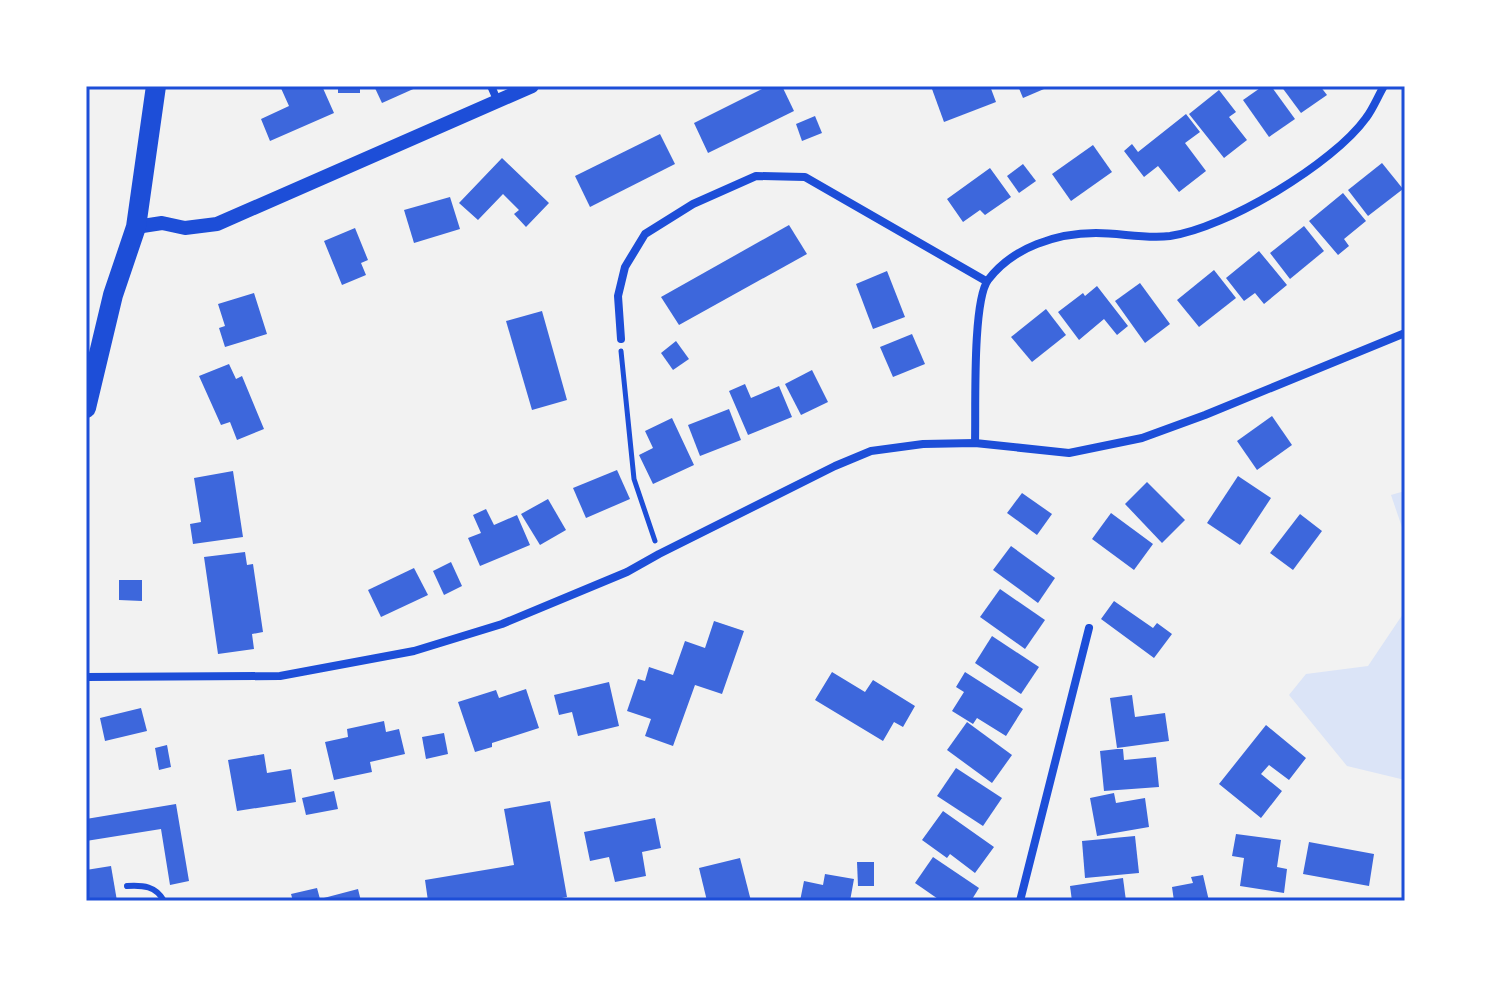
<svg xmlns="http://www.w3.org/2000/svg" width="1491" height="987" font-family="'Space Grotesk',sans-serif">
<rect width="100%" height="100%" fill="#f2f2f2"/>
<!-- green -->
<g fill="#dbe4f7">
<path d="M1405,491V536L1391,495Z"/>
<path d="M1405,611V780L1347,766L1289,695L1306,674L1368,666Z"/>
</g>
<!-- building -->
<g fill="#3d67dc">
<path d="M280,86H322L334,113L270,141L261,119L289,106Z"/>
<rect x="338" y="86" width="22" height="7"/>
<path d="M374,86H420L382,103Z"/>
<path d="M768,86H782L794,111L708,153L694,123Z"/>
<path d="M940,86H990L996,102L944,122L932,89Z"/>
<path d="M1018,86H1051L1023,98Z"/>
<path d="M1263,86H1271L1295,119L1269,137L1243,100Z"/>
<path d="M1281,86H1320L1327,95L1301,113Z"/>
<path d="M1219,90L1236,112L1229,117L1247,140L1224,158L1189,114Z"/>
<path d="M1186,114L1200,132L1185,143L1206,171L1179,192L1158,166L1144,177L1124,151L1132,144L1138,152Z"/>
<path d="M815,116L822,133L802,141L796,124Z"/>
<path d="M660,134L675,164L590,207L575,176Z"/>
<path d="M1093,145L1112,172L1071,201L1052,174Z"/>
<path d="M502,158L549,203L526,227L514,214L519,210L503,194L478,220L459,203Z"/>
<path d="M1382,163L1403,189L1368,216L1348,190Z"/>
<path d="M1023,164L1036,181L1019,193L1007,176Z"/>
<path d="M990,168L1011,197L985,215L980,210L963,222L947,199Z"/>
<path d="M1343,193L1366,221L1344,239L1349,246L1338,255L1309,221Z"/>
<path d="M450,197L460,229L414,243L404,210Z"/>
<path d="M789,225L807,254L679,325L661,297Z"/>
<path d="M1304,226L1324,251L1290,279L1270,253Z"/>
<path d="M355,228L368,260L361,263L366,275L342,285L324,241Z"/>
<path d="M1259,251L1287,285L1264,304L1255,293L1244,301L1226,278Z"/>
<path d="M1214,270L1236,298L1199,327L1177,300Z"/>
<path d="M887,271L905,317L873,329L856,284Z"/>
<path d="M1140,283L1170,324L1145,343L1115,301Z"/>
<path d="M1097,286L1128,326L1117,335L1104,319L1079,340L1058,312L1083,293L1085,296Z"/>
<path d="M254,293L267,334L225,347L219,328L225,326L218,304Z"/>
<path d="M1046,309L1066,335L1032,362L1011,337Z"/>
<path d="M542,311L567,400L532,410L506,321Z"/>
<path d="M912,334L925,364L893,377L880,347Z"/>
<path d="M676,341L689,359L673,370L661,353Z"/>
<path d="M229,364L236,379L242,376L264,429L237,440L230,422L221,425L199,376Z"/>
<path d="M812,370L828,402L801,415L785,384Z"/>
<path d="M745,384L751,398L779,386L792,417L748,435L729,391Z"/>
<path d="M729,409L741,440L700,456L688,425Z"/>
<path d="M1272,416L1292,445L1257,470L1237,441Z"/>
<path d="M672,418L694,465L653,484L639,455L653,448L645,431Z"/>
<path d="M617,470L630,499L586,518L573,488Z"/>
<path d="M233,471L243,537L193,544L190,524L201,522L194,478Z"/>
<path d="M1238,476L1271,498L1240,545L1207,523Z"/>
<path d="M1147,482L1185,520L1162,543L1125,504Z"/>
<path d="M1022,493L1052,514L1037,535L1007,513Z"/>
<path d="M548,499L566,530L540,545L521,514Z"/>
<path d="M486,509L494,525L517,515L530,545L480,566L468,538L481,533L473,515Z"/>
<path d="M1111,513L1153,544L1134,570L1092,539Z"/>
<path d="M1300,514L1322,531L1293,570L1270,553Z"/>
<path d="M1011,546L1055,578L1038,603L993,570Z"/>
<path d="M245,552L247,565L253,564L263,632L252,634L254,649L218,654L204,557Z"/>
<path d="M451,562L462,586L444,595L433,571Z"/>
<path d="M414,568L428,595L381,617L368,590Z"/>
<path d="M119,580H142V601L119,600Z"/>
<path d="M1000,589L1045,620L1025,649L980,617Z"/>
<path d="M1114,601L1153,628L1157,623L1172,634L1154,658L1101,619Z"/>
<path d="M714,621L744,631L722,694L695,685L673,746L645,736L651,719L627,711L638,679L645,681L649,667L673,675L685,641L705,648Z"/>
<path d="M992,636L1039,667L1021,694L975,663Z"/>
<path d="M832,672L865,692L873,680L915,706L903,727L894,722L883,741L815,700Z"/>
<path d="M965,672L1023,709L1006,736L977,718L973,724L952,711L964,692L956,687Z"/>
<path d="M609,682L619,726L578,736L572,712L559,715L554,695Z"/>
<path d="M526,689L539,728L492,743V747L475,752L458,702L496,690L499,698Z"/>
<path d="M1132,695L1135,717L1165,713L1169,741L1117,748L1110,698Z"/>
<path d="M141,708L147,731L105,741L100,718Z"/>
<path d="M384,721L386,732L399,729L405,754L370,762L372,772L334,780L325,742L348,737L347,729Z"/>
<path d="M967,722L1012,755L992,783L947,750Z"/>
<path d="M1266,725L1306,758L1289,780L1269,765L1261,774L1282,791L1261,818L1219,784Z"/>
<path d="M444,733L448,754L426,759L422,737Z"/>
<path d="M167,745L171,767L159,770L155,748Z"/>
<path d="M1117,749H1123L1124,760L1156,757L1159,787L1104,791L1100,751Z"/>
<path d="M264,754L267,773L291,769L296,802L237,811L228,760Z"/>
<path d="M956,768L1002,798L983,826L937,796Z"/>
<path d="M334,791L338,809L306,815L302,798Z"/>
<path d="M1114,793L1116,803L1145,798L1149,827L1097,836L1090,798Z"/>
<path d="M550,801L567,897L546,901H428L425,880L514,865L504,809Z"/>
<path d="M176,804L189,881L170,885L161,829L86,841V819Z"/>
<path d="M943,811L994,847L975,873L950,854L947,858L922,840Z"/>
<path d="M655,818L661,848L642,852L646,876L615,882L609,857L590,861L584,832Z"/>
<path d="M1236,834L1281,840L1277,867L1287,869L1284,893L1240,886L1244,858L1232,856Z"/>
<path d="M1135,836L1139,873L1085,878L1082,841Z"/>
<path d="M1309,842L1374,854L1369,886L1303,874Z"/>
<path d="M933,857L979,888L971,901H941L915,883Z"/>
<path d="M740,858L751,901H707L699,868Z"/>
<path d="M857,862H874V886H858Z"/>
<path d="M111,866L117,901H86V870Z"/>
<path d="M825,874L854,879L850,901H800L804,881L823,885Z"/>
<path d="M1203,875L1209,901H1174L1172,887L1193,883L1191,877Z"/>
<path d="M1123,878L1126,901H1072L1070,886Z"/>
<path d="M317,888L320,899L358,889L361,901H293L291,894Z"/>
</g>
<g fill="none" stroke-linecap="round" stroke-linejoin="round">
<!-- path -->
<path stroke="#1d4ed8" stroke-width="5" d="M621,351L634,479L655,541"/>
<!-- service -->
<path stroke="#1d4ed8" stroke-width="6" d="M127,886C143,885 156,886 164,901"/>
<!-- minor -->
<g stroke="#1d4ed8" stroke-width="8">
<path d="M491,86L498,102"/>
<path d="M621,339L618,296L625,267L645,234L693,204L756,176L805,177L986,281"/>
<path d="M975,443C976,412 972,302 988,280C1013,247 1057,233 1096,233C1121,233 1145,239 1170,236C1226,228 1333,164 1366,118C1373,109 1378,96 1384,86"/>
<path d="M86,677L280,676L414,651L502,624L627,572L659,554L835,466L871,451L923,444L975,443L1069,453L1142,438L1205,415L1405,333"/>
<path d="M1020,901L1089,628"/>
</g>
<!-- tertiary -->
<path stroke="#1d4ed8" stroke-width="14" d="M136,227L162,223L185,228L217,224L532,86"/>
<!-- trunk -->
<path stroke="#1d4ed8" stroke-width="20" d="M86,408L113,295L136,227L156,86"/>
</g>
<!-- border -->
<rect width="1491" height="987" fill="none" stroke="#ffffff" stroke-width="176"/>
<rect x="88" y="88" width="1315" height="811" fill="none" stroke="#1d4ed8" stroke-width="3"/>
</svg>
